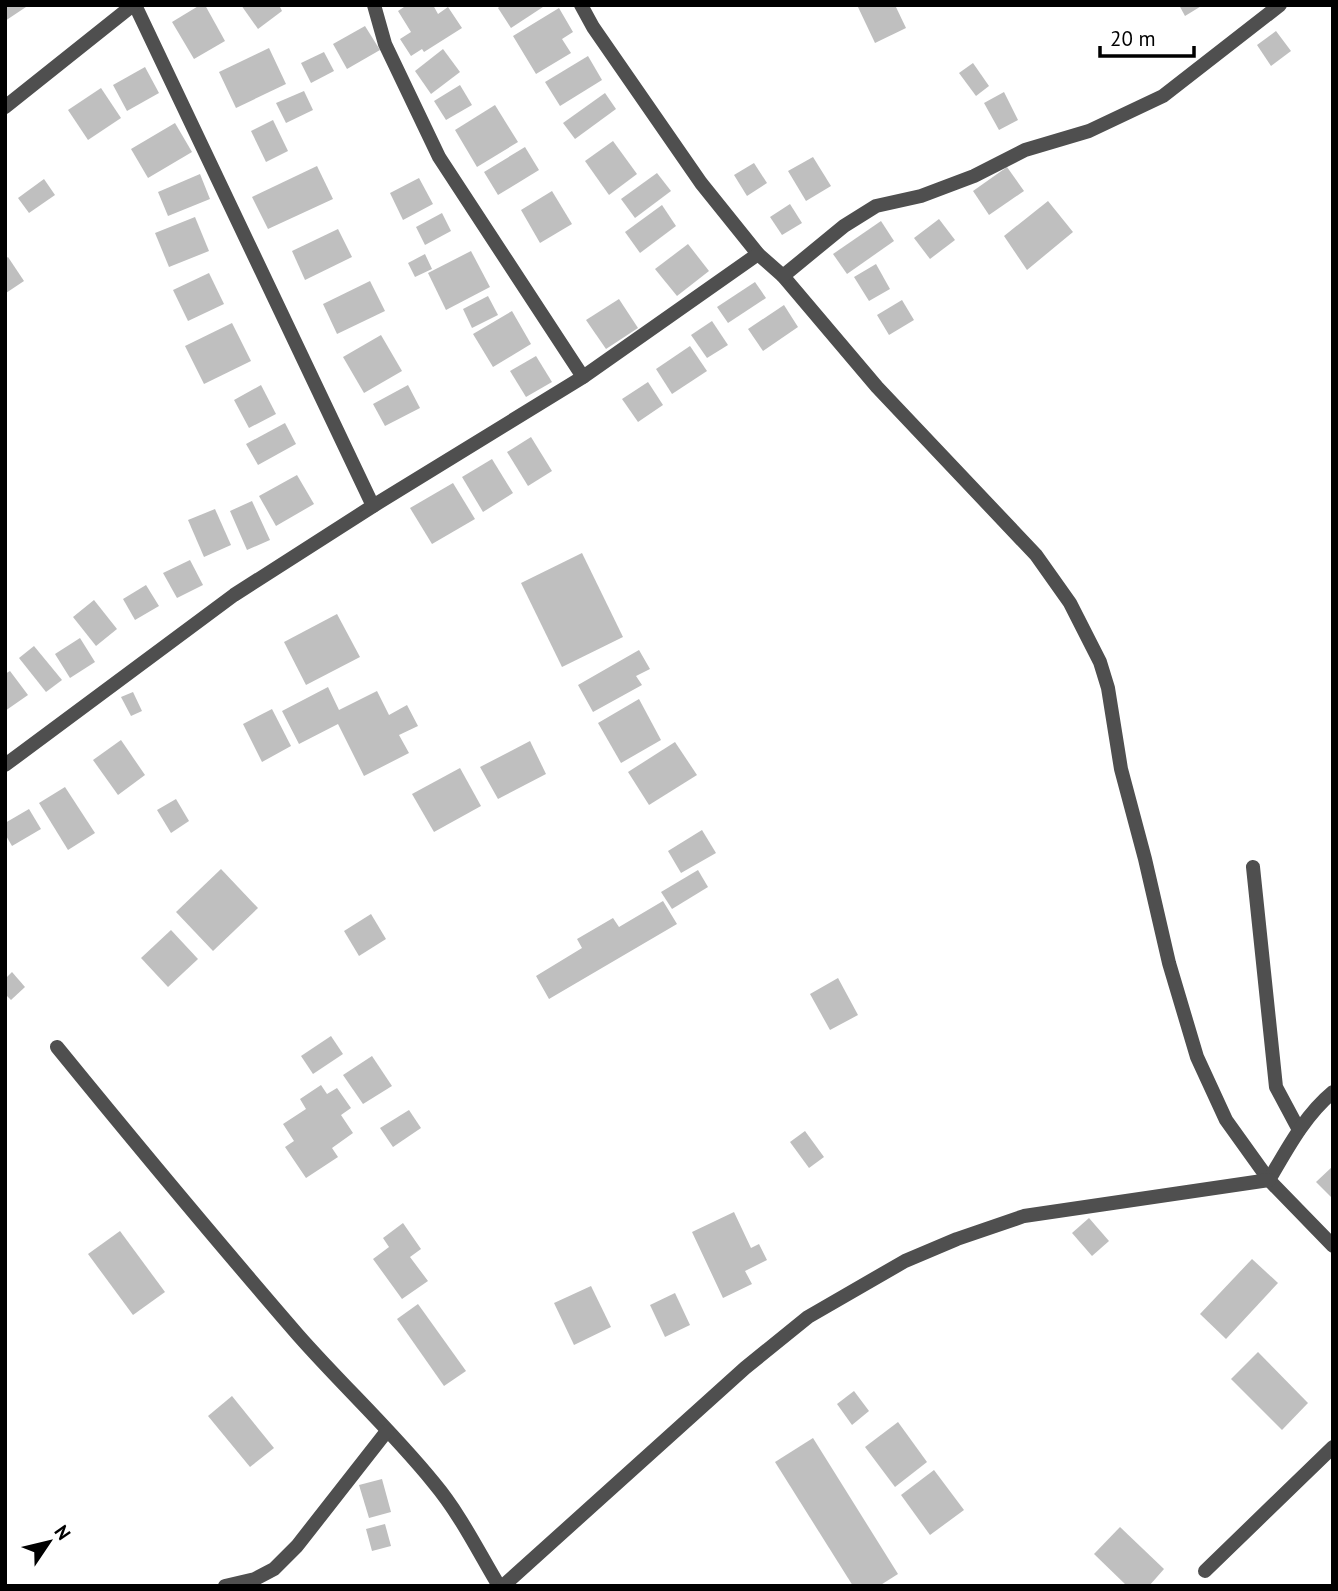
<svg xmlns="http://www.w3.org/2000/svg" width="1338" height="1591" font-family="'PT Sans',sans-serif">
<rect width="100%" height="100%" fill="#fff"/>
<!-- building -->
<g fill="#bfbfbf">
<path d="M5,5H29L5,21Z"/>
<path d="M200,5H205L225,41L194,59L172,22Z"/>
<path d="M241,5H279L282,11L258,29Z"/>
<path d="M407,5H433L438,14L448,7L462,28L424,52L422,49L411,56L400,39L411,32L398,11Z"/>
<path d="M501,5H546L511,28L498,8Z"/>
<path d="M857,5H895L906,28L875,43Z"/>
<path d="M1179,5H1203L1185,16Z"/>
<path d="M559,8L573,32L562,39L571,53L536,74L513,36Z"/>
<path d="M365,26L380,50L347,69L333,44Z"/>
<path d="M1276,31L1291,51L1271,66L1257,45Z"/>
<path d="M269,48L286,84L236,108L219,72Z"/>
<path d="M443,49L460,72L431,94L415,71Z"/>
<path d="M324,52L334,71L311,83L301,63Z"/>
<path d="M588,56L602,80L560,106L545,82Z"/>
<path d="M973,63L989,86L976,96L959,73Z"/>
<path d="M145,67L159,93L127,111L113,85Z"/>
<path d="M460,85L472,105L446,120L434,101Z"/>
<path d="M101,88L121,118L88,140L68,110Z"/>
<path d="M304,91L313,110L286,123L276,103Z"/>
<path d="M1004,92L1018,120L999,130L984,103Z"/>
<path d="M605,93L616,109L575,139L563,123Z"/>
<path d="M495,105L518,142L477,167L455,130Z"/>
<path d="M273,120L288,151L266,162L251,131Z"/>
<path d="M175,123L192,152L148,178L131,149Z"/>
<path d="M613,141L637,174L609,195L585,161Z"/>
<path d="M525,147L539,170L498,195L484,172Z"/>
<path d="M813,157L831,186L806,201L788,171Z"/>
<path d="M754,163L767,183L747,196L734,175Z"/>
<path d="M317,166L333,199L268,229L252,197Z"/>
<path d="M1007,167L1024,191L989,215L973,191Z"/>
<path d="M657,173L671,191L635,218L621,199Z"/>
<path d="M200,174L210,199L168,216L158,192Z"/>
<path d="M419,178L433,204L403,220L390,193Z"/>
<path d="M44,179L55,195L29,213L18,198Z"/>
<path d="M552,191L572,224L540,243L521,210Z"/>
<path d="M1048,201L1073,232L1027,270L1004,236Z"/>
<path d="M790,204L802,223L782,235L770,217Z"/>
<path d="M662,205L676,226L640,253L625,232Z"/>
<path d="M442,213L451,231L425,245L416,227Z"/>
<path d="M195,217L209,251L169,267L155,233Z"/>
<path d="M939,219L955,240L930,259L914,238Z"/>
<path d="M881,221L894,241L847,274L833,254Z"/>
<path d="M338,229L352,257L305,280L292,251Z"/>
<path d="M688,244L709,271L677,296L655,269Z"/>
<path d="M471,251L490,287L446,310L428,273Z"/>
<path d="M425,254L432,269L415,277L408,263Z"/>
<path d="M8,257L24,281L6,293L5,259Z"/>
<path d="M876,264L890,289L869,301L854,277Z"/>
<path d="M209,273L224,304L188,321L173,290Z"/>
<path d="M370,281L385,311L337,334L323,304Z"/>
<path d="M755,282L766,298L728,323L717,307Z"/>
<path d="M488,296L498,315L472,328L463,309Z"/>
<path d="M619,299L638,328L606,349L586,320Z"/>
<path d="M902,300L914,320L889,335L877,315Z"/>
<path d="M784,305L798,327L763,351L748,329Z"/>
<path d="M512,311L531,344L493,367L473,334Z"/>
<path d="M712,321L728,345L707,358L691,335Z"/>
<path d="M232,323L251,361L204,384L185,346Z"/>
<path d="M381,335L402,371L364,393L343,357Z"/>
<path d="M690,346L707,371L672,394L656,369Z"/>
<path d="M536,356L552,382L526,397L510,371Z"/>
<path d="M648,382L663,405L638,422L622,399Z"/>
<path d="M261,385L276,414L249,428L234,400Z"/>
<path d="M408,385L420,408L385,426L373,404Z"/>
<path d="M285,423L296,444L258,465L246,444Z"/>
<path d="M531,437L552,471L528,486L507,452Z"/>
<path d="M492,459L513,493L483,512L462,477Z"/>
<path d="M297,475L314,504L276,526L259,496Z"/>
<path d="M453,483L475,519L432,544L410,508Z"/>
<path d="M252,501L270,540L247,550L230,511Z"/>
<path d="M215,509L231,545L204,557L188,520Z"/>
<path d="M582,553L623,637L562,667L521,583Z"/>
<path d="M190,560L203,585L177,598L163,573Z"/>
<path d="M146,585L159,606L135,620L123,599Z"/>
<path d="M94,600L117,629L96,646L73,617Z"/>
<path d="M337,614L360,657L306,685L284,642Z"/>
<path d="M80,638L95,662L70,678L55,654Z"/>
<path d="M34,646L62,680L46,692L19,658Z"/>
<path d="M639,650L650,669L636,676L642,685L593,712L578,685Z"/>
<path d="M10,671L28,695L5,711V674Z"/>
<path d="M328,687L339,710L377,691L389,715L407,705L418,726L399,735L409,753L364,776L338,724L299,744L282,711Z"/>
<path d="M133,692L142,711L131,716L121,697Z"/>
<path d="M639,699L661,740L621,763L598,723Z"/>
<path d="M272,709L291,746L262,762L243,724Z"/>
<path d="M121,740L145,775L118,795L93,760Z"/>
<path d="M530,741L546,774L498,799L480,767Z"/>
<path d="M675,742L697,775L649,805L628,772Z"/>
<path d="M460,768L481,806L434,832L412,794Z"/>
<path d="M65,787L95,833L68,850L39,803Z"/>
<path d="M176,799L189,821L171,833L157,810Z"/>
<path d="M29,809L41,829L12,846L5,834V823Z"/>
<path d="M702,830L716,853L681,873L668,851Z"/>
<path d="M221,869L258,908L213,951L176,912Z"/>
<path d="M698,870L708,887L672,909L661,892Z"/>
<path d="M663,901L677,924L549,999L536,976L582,948L577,939L613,918L619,927Z"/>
<path d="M371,914L386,939L359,956L344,931Z"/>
<path d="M171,930L198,959L168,987L141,958Z"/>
<path d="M12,972L25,987L11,1000L5,994V979Z"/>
<path d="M838,978L858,1015L830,1030L810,994Z"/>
<path d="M331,1036L343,1054L313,1074L301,1056Z"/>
<path d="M372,1056L392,1086L363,1104L343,1075Z"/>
<path d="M321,1085L327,1094L337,1088L351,1108L341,1115L353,1133L332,1148L338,1157L306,1178L285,1147L294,1141L283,1124L306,1109L300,1099Z"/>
<path d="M409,1110L421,1128L393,1147L380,1128Z"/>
<path d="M805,1131L824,1157L809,1168L790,1142Z"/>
<path d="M1333,1166V1199L1316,1182Z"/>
<path d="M734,1212L751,1248L759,1244L767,1260L745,1271L752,1284L723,1298L692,1232Z"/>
<path d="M1089,1218L1109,1241L1092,1256L1072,1233Z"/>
<path d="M403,1223L421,1249L410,1257L428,1281L402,1299L373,1259L389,1247L383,1238Z"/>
<path d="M120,1231L165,1292L133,1315L88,1254Z"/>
<path d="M1252,1259L1278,1283L1226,1339L1200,1314Z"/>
<path d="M591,1286L611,1327L574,1345L554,1303Z"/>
<path d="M675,1293L690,1325L665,1337L650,1305Z"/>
<path d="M418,1304L466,1371L444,1386L397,1319Z"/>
<path d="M1258,1352L1308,1403L1282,1430L1231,1379Z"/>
<path d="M854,1391L869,1411L852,1425L837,1404Z"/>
<path d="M232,1396L274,1448L250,1467L208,1416Z"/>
<path d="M898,1422L927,1462L895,1487L865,1447Z"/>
<path d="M813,1438L898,1574L879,1586H853L775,1462Z"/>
<path d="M934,1470L964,1510L930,1535L901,1495Z"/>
<path d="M382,1479L391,1512L369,1518L359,1485Z"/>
<path d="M385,1524L391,1546L372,1551L366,1529Z"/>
<path d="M1120,1527L1164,1569L1149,1586H1127L1094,1554Z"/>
</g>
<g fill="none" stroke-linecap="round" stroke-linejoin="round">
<!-- street -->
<g stroke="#4f4f4f" stroke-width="14">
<path d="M135,5L373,506"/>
<path d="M374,5L385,44L439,157L583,377"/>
<path d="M581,5L593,27L701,183L758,254L783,276L877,387L1036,555L1070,603L1100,662L1108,688L1121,769L1145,859L1169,963L1197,1057L1226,1120L1269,1180L1333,1246"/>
<path d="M5,107L133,5"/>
<path d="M783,276L844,226L876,206L921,196L974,176L1025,150L1089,131L1163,96L1280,5"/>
<path d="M5,765L234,595L373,506L583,377L758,254"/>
<path d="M1253,867L1276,1087L1299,1130"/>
<path d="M57,1047C136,1144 216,1240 298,1335C342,1385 392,1431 434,1483C460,1514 478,1551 499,1586"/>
<path d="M1269,1180C1287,1149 1305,1115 1333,1092"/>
<path d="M1205,1571L1333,1447"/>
<path d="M225,1586L255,1579L274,1569L297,1546L387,1431"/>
<path d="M503,1586L745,1368L808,1317L905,1261L957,1239L1024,1216L1269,1180"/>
</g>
</g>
<!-- border -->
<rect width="1338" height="1591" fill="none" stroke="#000000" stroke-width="14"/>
<!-- north arrow -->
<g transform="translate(49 1542) rotate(55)" stroke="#ffffff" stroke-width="5" paint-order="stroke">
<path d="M0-5L12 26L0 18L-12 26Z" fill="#000000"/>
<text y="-10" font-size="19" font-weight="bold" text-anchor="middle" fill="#000000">N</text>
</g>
<!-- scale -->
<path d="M1100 46v10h94v-10" fill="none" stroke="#000000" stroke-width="3.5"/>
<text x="1110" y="46" font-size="21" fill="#000000" stroke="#ffffff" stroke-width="5" paint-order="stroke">20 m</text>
</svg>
